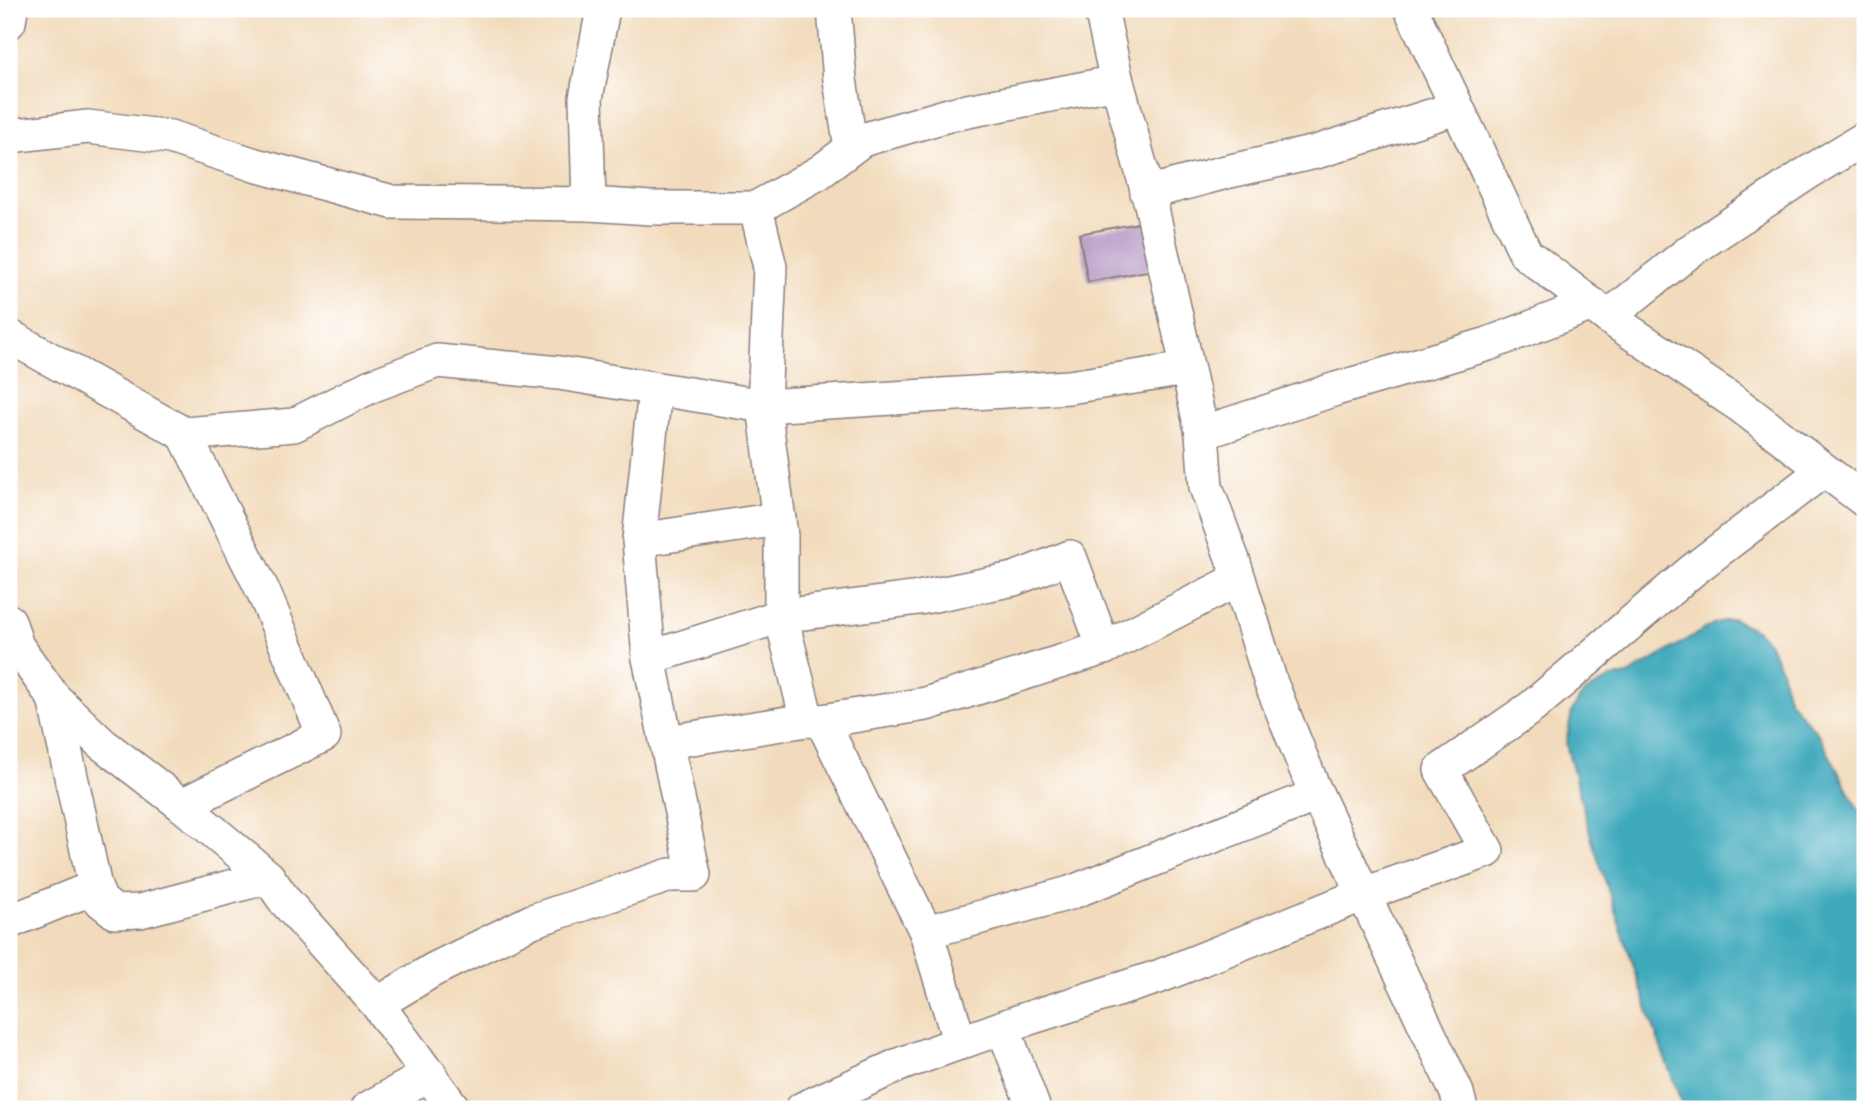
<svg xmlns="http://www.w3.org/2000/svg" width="1874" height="1118" font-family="Itim,sans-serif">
<rect width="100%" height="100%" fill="#fff"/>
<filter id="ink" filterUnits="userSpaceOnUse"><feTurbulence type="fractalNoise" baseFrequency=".0143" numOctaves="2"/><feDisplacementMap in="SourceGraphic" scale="14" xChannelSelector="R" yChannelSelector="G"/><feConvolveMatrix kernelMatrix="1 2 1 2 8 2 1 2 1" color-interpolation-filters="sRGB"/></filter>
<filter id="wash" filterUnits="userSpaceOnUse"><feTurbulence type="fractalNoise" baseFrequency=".00686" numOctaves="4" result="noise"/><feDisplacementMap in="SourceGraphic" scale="28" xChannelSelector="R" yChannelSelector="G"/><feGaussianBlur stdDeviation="1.57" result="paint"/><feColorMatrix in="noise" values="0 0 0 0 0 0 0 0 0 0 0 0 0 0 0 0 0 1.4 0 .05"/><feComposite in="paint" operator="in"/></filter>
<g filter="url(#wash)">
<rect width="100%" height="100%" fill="#f2dbbc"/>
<!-- water -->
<path fill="#3ca9bb" stroke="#2f667b" stroke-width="2" d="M1733,619L1756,630L1768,642L1781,669L1788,699L1818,734L1865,822V1109H1684L1658,1040L1593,844L1566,744L1572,711L1583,694L1611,678L1628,675L1715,623Z"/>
<g id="blocks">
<!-- building -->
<path fill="#b598c5" d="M1150,221L1158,269L1088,282L1079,234Z"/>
</g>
</g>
<g filter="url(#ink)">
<use href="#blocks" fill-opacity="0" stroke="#8a7e7c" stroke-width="2"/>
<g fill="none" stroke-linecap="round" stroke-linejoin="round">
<defs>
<g id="minor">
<path d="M834,9L840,80L851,148"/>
<path d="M1101,9L1117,82L1151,204L1202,433L1206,487L1234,563L1271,683L1312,784L1457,1093L1461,1109"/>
<path d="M1411,9L1526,254L1608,317L1739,405L1865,501"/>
<path d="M9,22L11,9"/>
<path d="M9,136L88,127L170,137L255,165L392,202L589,204L586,98L603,9"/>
<path d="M1147,193L1226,172L1316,152L1456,108"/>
<path d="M589,204L651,208H756L820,172L862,140L952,114L1117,82"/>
<path d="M756,208L770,267L764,406L781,536V616L919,598L1014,579L1070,557L1104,648L1239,579"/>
<path d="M1608,317L1690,251L1806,174L1865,138"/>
<path d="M9,336L184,434L294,425L371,386L437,361L559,373L764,406L1069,387L1187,369"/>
<path d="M655,389L639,540L649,658L781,616L807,720"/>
<path d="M1202,433L1336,389L1488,344L1592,304"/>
<path d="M639,540L779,519"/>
<path d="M9,621L17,646L54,698L101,743L182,805L268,877L285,901L377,1004L454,1109"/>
<path d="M54,698L95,887L101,901L115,912L140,911L268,877"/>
<path d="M822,721L926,704L1104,648"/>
<path d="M667,742L807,720L822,721L926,932L960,1043"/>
<path d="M182,805L324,735L263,591L184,434"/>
<path d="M9,922L95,887"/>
<path d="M926,932L1070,893L1317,795"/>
<path d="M377,1004L433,970L532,921L670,875H694L649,658"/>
<path d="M1003,1027L1034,1109"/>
<path d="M367,1109L430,1074"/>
<path d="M802,1109L901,1064L1023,1020L1158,977L1364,894L1487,851L1441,770L1532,707L1693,570L1824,470"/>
</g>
</defs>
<!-- minor casing -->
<use href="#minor" stroke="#8a7e7c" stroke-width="36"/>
<!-- minor -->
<use href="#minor" stroke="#fff" stroke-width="33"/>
</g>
</g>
<!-- margin -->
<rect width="1874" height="1118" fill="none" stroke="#fff" stroke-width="35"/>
</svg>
